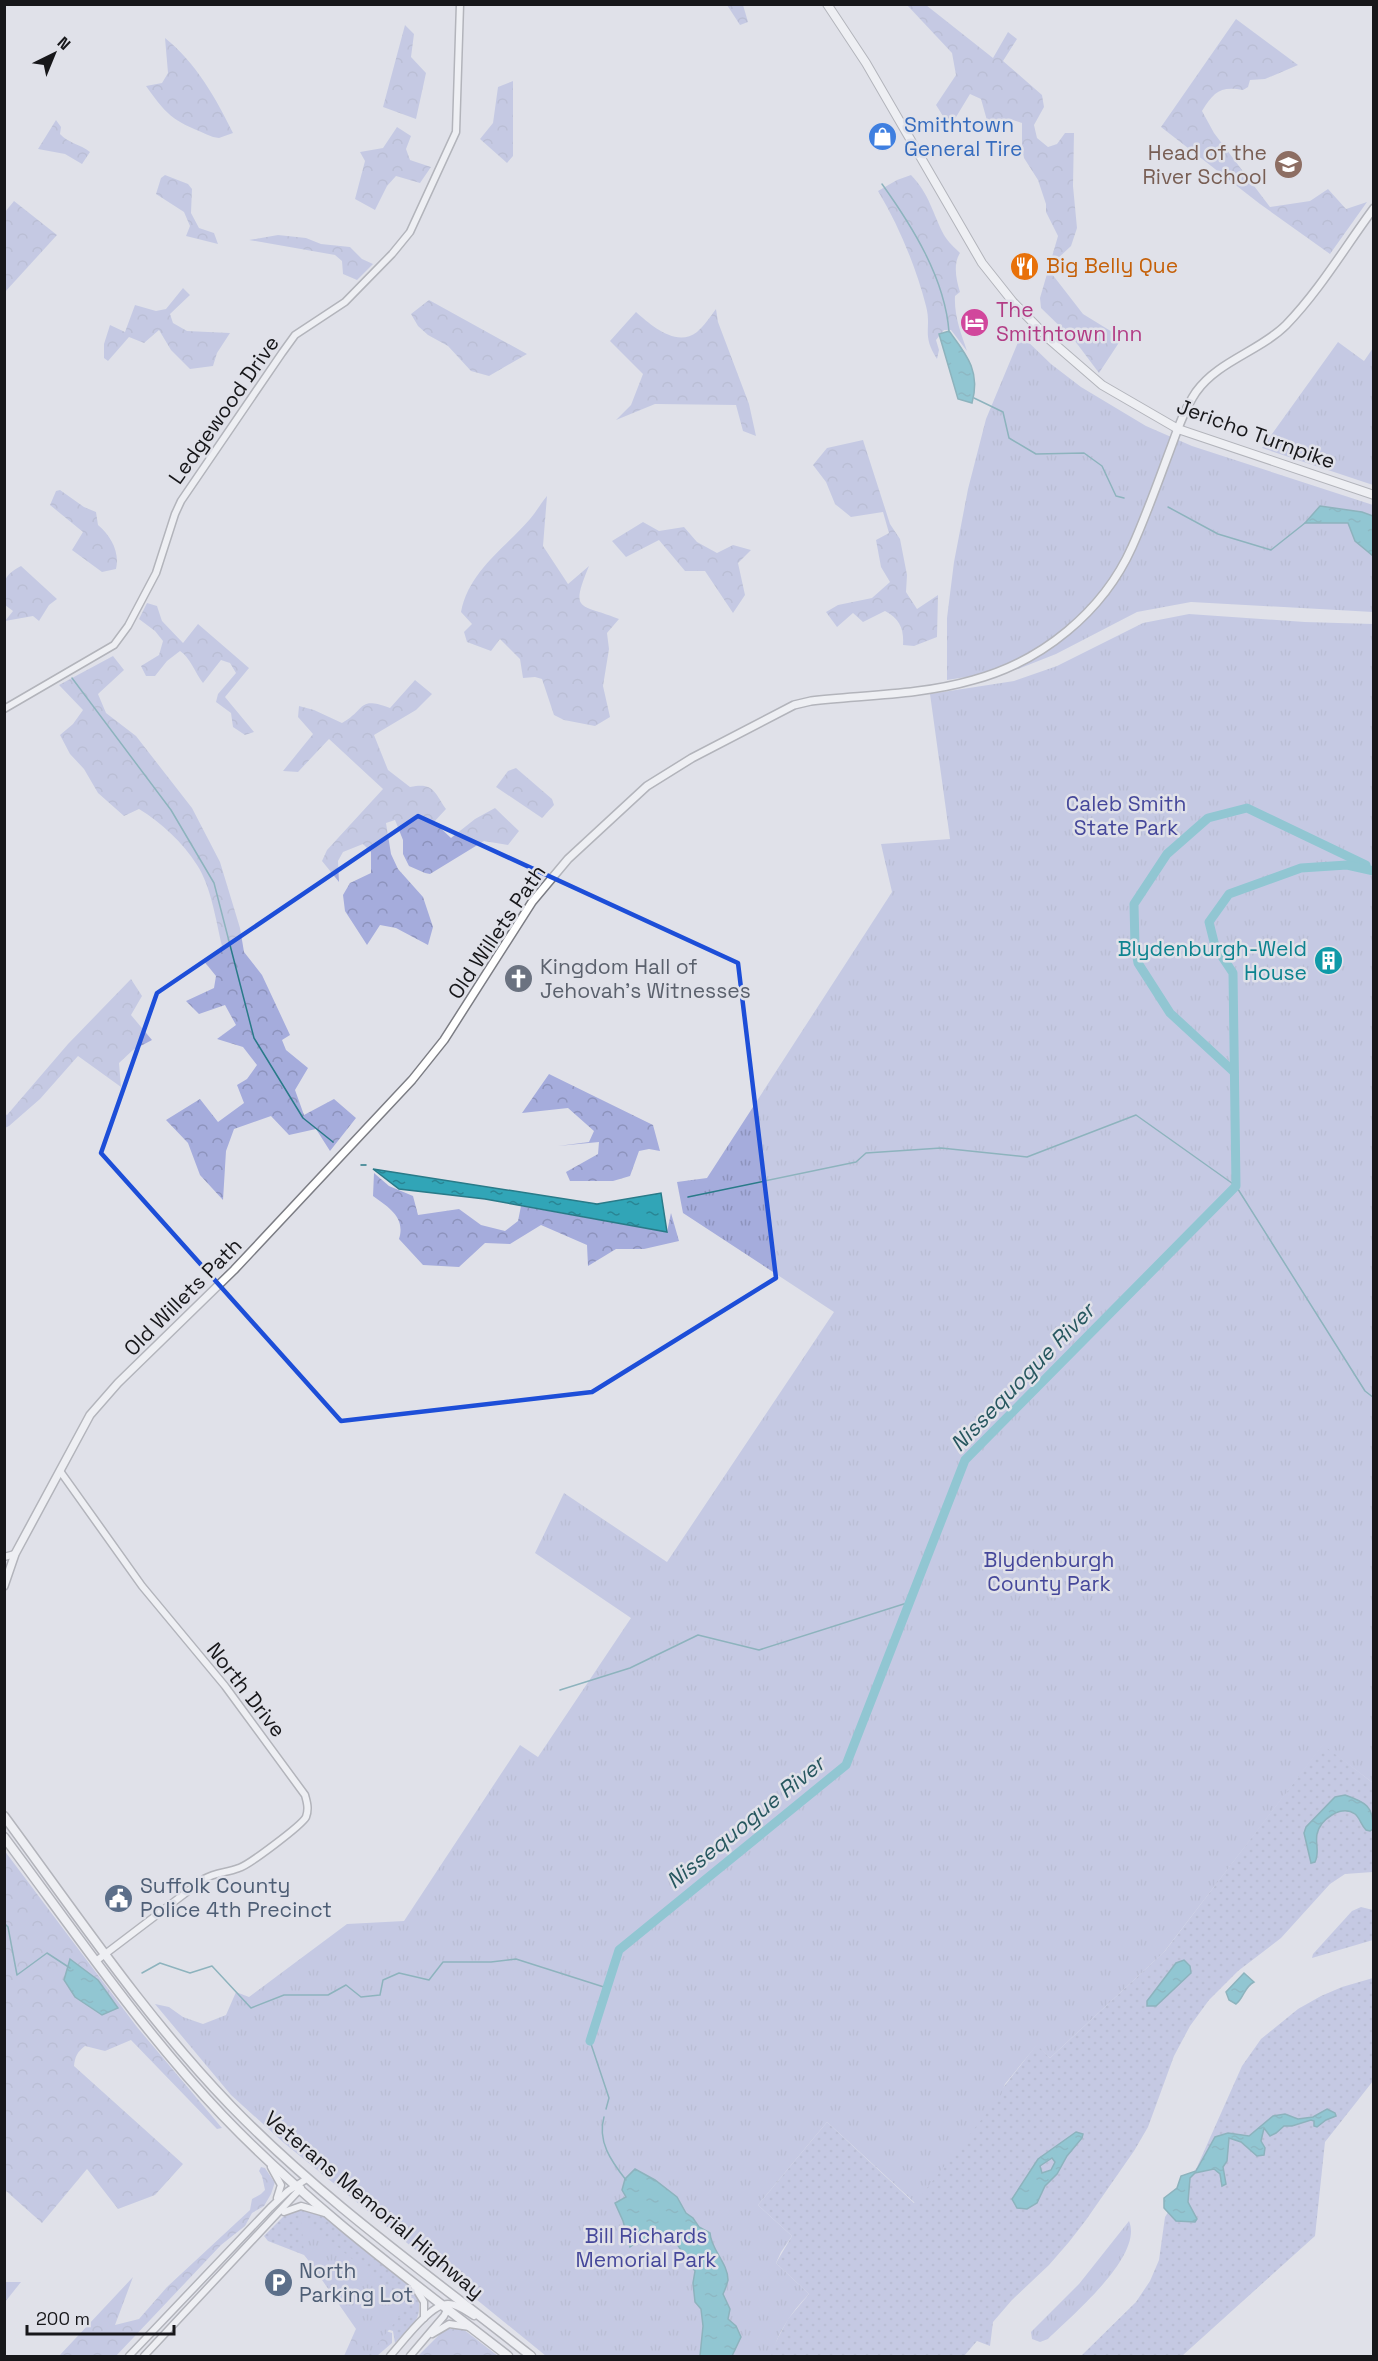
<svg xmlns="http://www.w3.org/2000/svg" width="1378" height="2361" font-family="'Space Grotesk',sans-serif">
<defs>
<pattern id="grass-dots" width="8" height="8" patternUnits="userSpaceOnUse" patternTransform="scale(1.5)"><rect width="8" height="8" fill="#a5acdc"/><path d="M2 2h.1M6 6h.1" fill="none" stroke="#8d93bc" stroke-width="1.8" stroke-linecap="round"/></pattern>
<pattern id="forest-crowns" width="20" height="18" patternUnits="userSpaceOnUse" patternTransform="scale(1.5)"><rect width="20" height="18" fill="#a5acdc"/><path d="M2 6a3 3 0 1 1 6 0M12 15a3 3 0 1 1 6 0" fill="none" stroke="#8d93bc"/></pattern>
<pattern id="park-tufts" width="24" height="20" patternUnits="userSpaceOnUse" patternTransform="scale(1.5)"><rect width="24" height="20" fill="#a5acdc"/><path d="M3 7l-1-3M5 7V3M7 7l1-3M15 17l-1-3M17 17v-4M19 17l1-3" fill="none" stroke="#8d93bc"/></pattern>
<pattern id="water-ripples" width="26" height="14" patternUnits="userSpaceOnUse" patternTransform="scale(1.5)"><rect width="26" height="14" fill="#31a5b7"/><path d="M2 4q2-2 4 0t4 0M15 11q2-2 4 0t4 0" fill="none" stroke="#298594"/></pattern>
</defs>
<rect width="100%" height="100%" fill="#e0e1e9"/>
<!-- grass -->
<g fill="url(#grass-dots)">
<path d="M1323,1744L1373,1783V1872L1345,1874L1330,1884L1281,1938L1238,1971L1209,2000L1190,2026L1174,2056L1148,2127L1134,2151L1086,2220L1069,2242L1049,2265L1012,2300L993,2322L990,2346L977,2341L964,2356H771V2351L788,2319L809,2294L776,2263L792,2236L758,2205L827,2122L914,2203L1037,2044L1050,2058L1165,1951Z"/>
<path d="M1361,1907L1373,1910V1940L1312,1958L1313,1954L1352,1911Z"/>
<path d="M1373,1978V2081L1325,2142L1315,2236L1182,2356H1081L1136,2302L1150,2281L1159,2260L1165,2217L1197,2167L1242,2066L1261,2039L1298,2009L1321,1996L1342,1987Z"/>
<path d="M296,2208L319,2212L416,2290C425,2320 414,2322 395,2343L393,2331L358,2320L304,2255L268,2241L264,2236L285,2215Z"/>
</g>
<!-- forest -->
<g fill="url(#forest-crowns)">
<path d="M727,5H743L748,22L740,25Z"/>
<path d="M907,5H926L993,58L1008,32L1017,39L1003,61L1042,95L1044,107L1034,125L1037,138L1048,147L1057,144L1065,133H1074L1073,186L1077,228L1071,246L1053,263L1052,274L1083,314L1122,338L1099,373L1075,341L1041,308L1040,298L1058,236L1046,212V204L1038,180L1024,158L1022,147V123L1010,119L997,129L988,124L981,99L970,94L950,127L936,105L956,75L952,53Z"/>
<path d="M1236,19L1298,65L1265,79L1250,80L1248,87L1243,90C1220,86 1214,92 1202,111L1214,133L1270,207L1310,201L1328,189L1346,209L1367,202L1330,254L1260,204L1161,127Z"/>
<path d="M405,25L414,34L411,57L426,73L416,119L383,107Z"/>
<path d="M165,38C196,63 216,98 233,133L219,138L213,137C175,121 170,120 146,86L162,83L168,73Z"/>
<path d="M513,81V156L507,163L480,139L493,123L498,87Z"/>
<path d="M56,120L61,127L60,134C68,143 80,144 90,152L82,164L65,154L38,149Z"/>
<path d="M397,127L411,136L406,149L410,160L431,167L420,183L396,176L387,186L375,210L355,199L365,161L360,152L383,148Z"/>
<path d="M165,175L188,184L192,189L191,213L199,228L214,233L218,244L186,236L190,226L184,212L156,194L161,178Z"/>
<path d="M911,175C929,193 933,214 944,235C948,242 955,248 960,253C953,264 956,279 960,292L955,296C954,316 961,333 967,351L951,330H944L936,340L939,350L937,359C921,334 932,329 926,306C916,267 899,226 878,191L897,180Z"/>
<path d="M14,201L57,235L5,292V212Z"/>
<path d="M278,235L306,238L321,244L350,247L362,259L373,264L357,280L343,274L342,261L335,255L249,240Z"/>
<path d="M183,288L190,295L170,314L173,323L187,331L230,333L217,353L213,366L190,369L171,350L159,330L144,343L129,337L108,361L104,358V344L110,325L125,332L135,305L156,311L166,309Z"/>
<path d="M429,300L527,354L489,376L471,371L448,346L428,335L418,326L411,314Z"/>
<path d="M716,309L718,322L749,404L756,436L743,431L736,405L655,404L616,420L631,405L643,374L610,341L636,312C651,325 676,348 697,332C704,326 710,317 716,309Z"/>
<path d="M863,440L890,524L900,539L907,575L906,592L917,609L938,595L937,637L914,646L903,645C904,629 900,619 885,611L863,622L853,613L837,627L826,612L838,605L872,598L890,582L881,567L876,540L889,533L883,512L851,517L835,504L826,482L813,465L827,448Z"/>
<path d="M60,490L84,507L96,512L98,525C111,536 120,552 116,569L102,572L72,550L83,532L50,505L56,491Z"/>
<path d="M547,496L543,546L568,584L589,566C569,614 581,603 619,619L607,633L609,649L603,686L610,717L595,726L564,720L554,715L542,679L535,677L523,678L520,659L500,639L491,651L467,642L464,632L472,624L461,612C469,571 505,548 530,519C536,512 541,503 547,496Z"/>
<path d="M643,522L659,531L684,527L697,542L717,553L733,545L751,550L738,563L745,595L733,613L705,571H685L659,540L626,557L612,541Z"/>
<path d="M21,566L57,599L49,605L39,621L33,616L5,621L13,611L5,605C4,584 0,577 21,566Z"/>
<path d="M147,603L157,606L162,621L183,643L198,624L249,668L225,697L254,732L245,735L233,727L231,713L216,702L218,694L236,673L230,663L221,660L203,683C195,673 190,657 180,651L167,661L155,676H146L141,666L159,655L163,641L155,631L139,619Z"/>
<path d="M113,656L124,670L98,694L106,713L136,736L192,808L220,862L240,928L244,952L262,975L290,1035L282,1040L286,1050L308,1068L295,1090L304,1115L334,1099L356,1118L330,1151L316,1129L289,1135L271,1116L234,1129L226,1151L223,1200L200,1175L188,1143L166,1120L200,1099L218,1122L244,1103L237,1085L247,1079L257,1065L243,1047L217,1039L236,1025L225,1005L199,1014L186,1001L214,988L216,976L203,960L222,946C216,921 211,886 197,865C183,843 161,822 139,809L124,816L98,793L84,769L70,754L60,735L73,724L83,710L59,685Z"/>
<path d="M415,680L432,694L416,710L374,735L388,770L410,787C433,782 434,791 446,809L434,822L451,838L475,819L495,808L519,831L508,845L484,841L430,874L425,873L409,866L403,854V840L395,820L386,823L391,854L398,869L423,897L433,927L428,945L396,928L380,925L367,945L345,911L343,895L350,883L371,873V852L363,844L343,852L338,861L339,882L322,861L327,850L383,789L329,739L298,772L283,771L313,734L298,717L299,706L314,710L342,723C367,709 357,696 390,708Z"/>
<path d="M516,768L552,799L554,805L542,818L496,787L508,771Z"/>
<path d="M131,979L142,996L131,1015L152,1040L133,1050L119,1063L121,1087L78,1056L40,1099L9,1126L5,1128V1114L7,1115L68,1044Z"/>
<path d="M549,1074L653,1125L660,1151L649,1149L639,1151L630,1176L613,1181H570L566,1172L598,1154L599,1142L558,1146L589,1142L594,1131L568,1108L522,1113Z"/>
<path d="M374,1173L389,1186L413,1196L418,1215L459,1209L481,1225L505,1231L518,1221L521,1206L667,1232L671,1213L679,1241L644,1249H616L588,1266L587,1245L541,1225L510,1244L485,1243L459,1267L423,1265L399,1239C406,1217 388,1207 373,1196Z"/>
<path d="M4,1850L137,2027L222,2128L217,2129L131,2040L105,2051L85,2046C77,2052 75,2057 74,2066L183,2164L155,2195L118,2209L87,2169L42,2223L5,2190Z"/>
<path d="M261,2167L265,2168L273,2180L276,2179L271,2194L264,2206L252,2213L245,2226L221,2245L116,2356H59L133,2277L115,2325L139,2319L167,2287L250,2210L252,2199L261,2194L265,2190L262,2176L259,2171Z"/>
<path d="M4,2282H21L5,2302H4Z"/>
<path d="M359,2322L392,2333V2343L377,2356H344Z"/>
<path d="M445,2329H463L498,2356H418Z"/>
</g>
<!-- park -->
<g fill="url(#park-tufts)">
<path d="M1021,335L1051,364L1081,387L1146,426L1192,446L1373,505V612L1191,602L1137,612L1056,654L1018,669L947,680V618L954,562L968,489L986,419Z"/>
<path d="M1338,342L1364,361L1373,348V485L1262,448Z"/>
<path d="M1189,614L1305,622L1373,624V1783L1323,1745L1164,1952L1050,2058L1037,2045L1005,2084L1001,2095L915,2203L827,2122L758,2205L792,2236L781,2252L776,2263L809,2294C791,2312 778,2333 771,2356H546L284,2143L231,2095L155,2004L169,2007L183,2017L203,2024L226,2015L236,1992L249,1997L347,1924L404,1921L520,1745L538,1757L631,1618L535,1553L564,1493L667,1562L834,1312L683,1213L677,1182L707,1178L892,892L881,844L950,839L930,694L1014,681L1057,666L1143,623Z"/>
<path d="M301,2216L408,2306L368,2356H359L356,2329L304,2254Z"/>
<path d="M1129,2221C1144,2256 1070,2317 1048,2339L1040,2342L1032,2339L1031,2332L1079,2284Z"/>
</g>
<!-- pitch -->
<path fill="#a5acdc" d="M1110,2248L1120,2255L1105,2275L1095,2268Z"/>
<!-- water -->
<g fill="url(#water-ripples)" stroke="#297a88" stroke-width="1.5" fill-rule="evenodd">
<path d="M949,331C966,354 981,371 972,403L958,399L939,334Z"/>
<path d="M1320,506L1362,512L1373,516V556L1355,541L1348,523H1305Z"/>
<path d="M373,1169L597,1204L661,1193L667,1232L485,1199L399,1189Z"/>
<path d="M1345,1795C1365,1802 1374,1806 1373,1829L1370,1831L1366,1830C1361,1825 1360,1818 1355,1814C1341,1804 1320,1820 1317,1834C1315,1844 1320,1852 1315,1862L1311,1863L1304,1833L1306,1827L1335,1797Z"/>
<path d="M70,1959L98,1980L118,2008L102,2015L75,1997L64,1980Z"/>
<path d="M1184,1960L1190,1966L1191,1973L1156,2006H1147V2001L1176,1963Z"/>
<path d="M1244,1973L1254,1982C1244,1987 1244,1998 1236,2004L1229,2000L1226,1992Z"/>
<path d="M1327,2109L1335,2113L1336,2116L1326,2120L1317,2127L1314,2126V2121L1311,2120L1292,2126H1284L1276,2133L1270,2136L1264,2128L1261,2141L1265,2148L1264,2155L1257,2156L1241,2142L1229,2138L1227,2161L1223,2167L1226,2184L1222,2186L1220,2174L1214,2169L1195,2173L1190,2178L1188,2202L1197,2219L1195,2222L1176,2221L1164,2208V2198L1177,2188L1181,2176L1196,2171L1215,2137L1228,2133L1249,2136L1273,2116L1285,2114L1298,2119L1313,2117Z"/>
<path d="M1076,2132L1083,2134L1082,2138L1067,2156L1057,2174L1045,2186L1037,2203L1027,2209L1017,2208L1012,2199L1038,2159ZM1052,2158L1055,2162L1051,2170L1042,2173L1040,2166Z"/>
<path d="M635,2169L655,2180L677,2197L686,2213L693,2218L699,2227L710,2233C711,2250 728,2263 728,2280C727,2284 725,2290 723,2294L730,2309L728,2319L736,2326L741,2337L732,2356H700L703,2326L701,2309L695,2302L693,2283L695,2271L675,2241L662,2233C650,2240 640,2239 630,2247L623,2221L615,2203L626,2197L622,2190L625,2179Z"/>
</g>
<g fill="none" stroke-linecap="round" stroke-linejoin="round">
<!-- stream -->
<g stroke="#297a88" stroke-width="1.5">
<path d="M882,184C912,226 945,278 949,332"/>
<path d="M974,398L1003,412L1009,438L1036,454L1084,453L1102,466L1116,496L1124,498"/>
<path d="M1168,507L1218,534L1271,550L1305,523"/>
<path d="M72,678L171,810L214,883L254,1038L303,1118L333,1142"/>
<path d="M361,1165H366"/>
<path d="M688,1197L856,1162L866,1153L941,1148L1027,1157L1136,1115L1236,1186L1365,1391L1374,1398"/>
<path d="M560,1690L630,1668L698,1635L759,1650L910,1602"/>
<path d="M4,1923L8,1927L17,1975L47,1953L70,1968"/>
<path d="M142,1973L160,1963L190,1973L212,1966L251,2008L284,1995H328L346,1985L361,1997L380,1995L383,1980L399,1973L429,1980L443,1962H491L516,1959L607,1988"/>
<path d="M590,2041L609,2098L606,2109"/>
<path d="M604,2117C597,2141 611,2161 626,2180"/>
</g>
<!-- river -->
<g stroke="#31a5b7" stroke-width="9">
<path d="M1234,1072L1170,1013L1138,963L1135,947L1134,904L1167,854L1208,818L1247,808L1366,865"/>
<path d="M590,2041L619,1950L846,1765L965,1460L1236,1186L1233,973L1215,946L1209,922L1229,894L1301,868L1347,865L1374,871"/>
</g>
<defs>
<g id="tertiary">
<path d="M4,709L114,645L128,626L156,573L175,514L181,501L282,353L295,335L345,302L392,254L410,232L456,132L460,4"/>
<path d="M60,1471L142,1586L225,1686L305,1795C307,1802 309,1809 306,1817C302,1825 249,1865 239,1868C226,1873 216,1872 204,1879L96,1961"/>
<path d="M4,1557L15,1554"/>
<path d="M271,2167L281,2185L277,2198"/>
<path d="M284,2212L301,2206L325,2213"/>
<path d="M414,2286L424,2302V2318"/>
<path d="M432,2334L449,2324L470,2327"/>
<path d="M129,2356L270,2208L288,2191L308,2178"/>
<path d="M144,2356L301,2188"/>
<path d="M390,2356C402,2343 430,2304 448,2304C457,2304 466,2311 474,2316"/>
<path d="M410,2356L444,2316L449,2306"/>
</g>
<path id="secondary" d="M4,1586L15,1554L90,1415L118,1383L234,1270L412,1080L444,1040L532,902L568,859L647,786L692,758L794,705L811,701C865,695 921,695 973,680C1041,662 1103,612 1132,547C1146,516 1158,482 1170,450C1177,431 1184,410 1196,392C1218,361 1260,351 1286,325C1320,290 1345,247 1374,208"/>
<path id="primary" d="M827,4L866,63L982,263L1013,302L1050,340L1102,385L1178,429L1374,495"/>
<g id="trunk">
<path d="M4,1816C77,1915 146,2018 231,2106C322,2200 430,2276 531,2356"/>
<path d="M4,1837C75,1932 142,2031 223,2116C309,2206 410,2280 508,2356"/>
</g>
</defs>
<!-- tertiary casing -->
<use href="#tertiary" stroke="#7c7d84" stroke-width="9"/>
<!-- secondary casing -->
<use href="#secondary" stroke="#7c7d84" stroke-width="10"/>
<!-- primary casing -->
<use href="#primary" stroke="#7c7d84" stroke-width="10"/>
<!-- trunk casing -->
<use href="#trunk" stroke="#7c7d84" stroke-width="11"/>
<!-- tertiary -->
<use href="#tertiary" stroke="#fff" stroke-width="6"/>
<!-- secondary -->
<use href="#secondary" stroke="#fff" stroke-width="7"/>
<!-- primary -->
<use href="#primary" stroke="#fff" stroke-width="8"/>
<!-- trunk -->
<use href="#trunk" stroke="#fff" stroke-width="8"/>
</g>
<!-- marked area -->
<path d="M0 0H1378V2361H0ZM418,816L738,963L776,1278L592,1392L341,1421L101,1153L157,993Z" fill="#e0e1e9" fill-opacity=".55" fill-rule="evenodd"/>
<path fill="none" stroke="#1d4ed8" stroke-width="4.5" stroke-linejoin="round" d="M418,816L738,963L776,1278L592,1392L341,1421L101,1153L157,993Z"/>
<!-- icons -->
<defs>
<symbol id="shop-disc" viewBox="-11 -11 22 22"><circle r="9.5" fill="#3f7fe0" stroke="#e0e1e9"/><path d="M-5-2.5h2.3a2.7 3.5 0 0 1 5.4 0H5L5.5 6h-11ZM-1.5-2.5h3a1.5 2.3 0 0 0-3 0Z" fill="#fff"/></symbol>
<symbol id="school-disc" viewBox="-11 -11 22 22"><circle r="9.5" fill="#8d6e63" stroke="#e0e1e9"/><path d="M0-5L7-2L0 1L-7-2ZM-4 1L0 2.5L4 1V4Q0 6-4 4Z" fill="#fff"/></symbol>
<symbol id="restaurant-disc" viewBox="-11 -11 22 22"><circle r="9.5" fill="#e8710a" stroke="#e0e1e9"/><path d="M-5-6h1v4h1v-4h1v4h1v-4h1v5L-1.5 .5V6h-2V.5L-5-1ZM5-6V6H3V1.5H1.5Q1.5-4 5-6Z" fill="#fff"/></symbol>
<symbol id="hotel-disc" viewBox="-11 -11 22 22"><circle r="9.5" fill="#d1479c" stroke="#e0e1e9"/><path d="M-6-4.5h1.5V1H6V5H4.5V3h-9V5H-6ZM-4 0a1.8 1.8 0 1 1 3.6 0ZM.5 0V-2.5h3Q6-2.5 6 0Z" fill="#fff"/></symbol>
<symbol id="building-disc" viewBox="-11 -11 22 22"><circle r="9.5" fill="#0f9aa8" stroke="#e0e1e9"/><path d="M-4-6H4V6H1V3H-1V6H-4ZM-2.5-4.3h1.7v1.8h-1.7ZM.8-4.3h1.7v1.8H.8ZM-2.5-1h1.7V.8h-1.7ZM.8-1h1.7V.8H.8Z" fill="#fff"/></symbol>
<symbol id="church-disc" viewBox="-11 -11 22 22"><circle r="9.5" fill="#6b7280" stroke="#e0e1e9"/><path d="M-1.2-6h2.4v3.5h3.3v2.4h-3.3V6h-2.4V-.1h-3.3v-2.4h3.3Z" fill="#fff"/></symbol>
<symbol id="civic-disc" viewBox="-11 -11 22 22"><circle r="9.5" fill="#5c6f8a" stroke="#e0e1e9"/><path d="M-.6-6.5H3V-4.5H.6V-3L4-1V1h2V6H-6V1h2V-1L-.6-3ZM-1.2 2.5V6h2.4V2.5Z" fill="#fff"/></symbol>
<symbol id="parking-disc" viewBox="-11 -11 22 22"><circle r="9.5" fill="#5c6f8a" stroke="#e0e1e9"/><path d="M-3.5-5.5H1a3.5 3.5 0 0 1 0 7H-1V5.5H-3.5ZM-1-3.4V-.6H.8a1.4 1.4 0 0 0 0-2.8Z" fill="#fff"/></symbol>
</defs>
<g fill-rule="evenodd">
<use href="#shop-disc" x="866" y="120" width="33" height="33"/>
<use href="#school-disc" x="1272" y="148" width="33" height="33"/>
<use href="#restaurant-disc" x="1008" y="250" width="33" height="33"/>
<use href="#hotel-disc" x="958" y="306" width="33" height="33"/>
<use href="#building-disc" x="1312" y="944" width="33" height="33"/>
<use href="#church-disc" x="502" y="962" width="33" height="33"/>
<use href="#civic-disc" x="102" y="1882" width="33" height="33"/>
<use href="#parking-disc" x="262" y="2266" width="33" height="33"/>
</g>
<g text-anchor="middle" stroke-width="5" stroke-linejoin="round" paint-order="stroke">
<!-- shop labels -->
<g font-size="21" fill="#366cbe" stroke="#e0e1e9" text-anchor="start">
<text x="904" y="132">Smithtown<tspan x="904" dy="24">General Tire</tspan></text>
</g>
<!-- education labels -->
<g font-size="21" fill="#785e54" stroke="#e0e1e9" text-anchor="end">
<text x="1267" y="160">Head of the<tspan x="1267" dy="24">River School</tspan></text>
</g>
<!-- food labels -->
<g font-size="21" fill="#c56008" stroke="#e0e1e9" text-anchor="start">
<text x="1046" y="273">Big Belly Que</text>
</g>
<!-- hotel labels -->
<g font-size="21" fill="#b23c85" stroke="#e0e1e9" text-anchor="start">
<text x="996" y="317">The<tspan x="996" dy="24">Smithtown Inn</tspan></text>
</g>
<!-- street labels -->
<g font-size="21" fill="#17171a" stroke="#e0e1e9">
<text transform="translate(224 410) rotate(-55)" y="7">Ledgewood Drive</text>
<text transform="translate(1256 434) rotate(20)" y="7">Jericho Turnpike</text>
<text transform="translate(497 932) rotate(-56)" y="7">Old Willets Path</text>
<text transform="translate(183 1297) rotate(-45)" y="7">Old Willets Path</text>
<text transform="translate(246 1690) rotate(52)" y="7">North Drive</text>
<text transform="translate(374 2205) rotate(40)" y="7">Veterans Memorial Highway</text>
</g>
<!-- park labels -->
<g font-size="21" fill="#45479a" stroke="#e0e1e9">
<text x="1126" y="811">Caleb Smith<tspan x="1126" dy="24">State Park</tspan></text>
<text x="1049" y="1567">Blydenburgh<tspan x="1049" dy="24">County Park</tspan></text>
<text x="646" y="2243">Bill Richards<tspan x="646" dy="24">Memorial Park</tspan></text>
</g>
<!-- culture labels -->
<g font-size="21" fill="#0d838f" stroke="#e0e1e9" text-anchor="end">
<text x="1307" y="956">Blydenburgh-Weld<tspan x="1307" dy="24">House</tspan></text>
</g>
<!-- worship labels -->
<g font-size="21" fill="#5b616d" stroke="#e0e1e9" text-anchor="start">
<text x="540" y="974">Kingdom Hall of<tspan x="540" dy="24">Jehovah’s Witnesses</tspan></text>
</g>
<!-- service labels -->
<g font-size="21" fill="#4e5e75" stroke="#e0e1e9" text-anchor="start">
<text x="140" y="1893">Suffolk County<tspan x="140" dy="24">Police 4th Precinct</tspan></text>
<text x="299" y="2278">North<tspan x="299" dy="24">Parking Lot</tspan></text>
</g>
<!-- water labels -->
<g font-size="22" font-style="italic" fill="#27575f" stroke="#e0e1e9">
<text transform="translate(1022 1377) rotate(-46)" y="8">Nissequogue River</text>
<text transform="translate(745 1822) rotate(-39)" y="8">Nissequogue River</text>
</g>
</g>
<!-- border -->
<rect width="1378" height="2361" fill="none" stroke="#17171a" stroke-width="12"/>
<!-- north arrow -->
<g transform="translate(54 54) rotate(43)" stroke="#e0e1e9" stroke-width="4.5" paint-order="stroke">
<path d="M0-4.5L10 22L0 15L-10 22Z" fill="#17171a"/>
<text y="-9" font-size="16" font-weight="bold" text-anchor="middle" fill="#17171a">N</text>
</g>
<!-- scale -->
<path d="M27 2325v9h147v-9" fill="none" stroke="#17171a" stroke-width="3"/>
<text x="36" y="2325" font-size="18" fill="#17171a" stroke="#e0e1e9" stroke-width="4.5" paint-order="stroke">200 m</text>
</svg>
